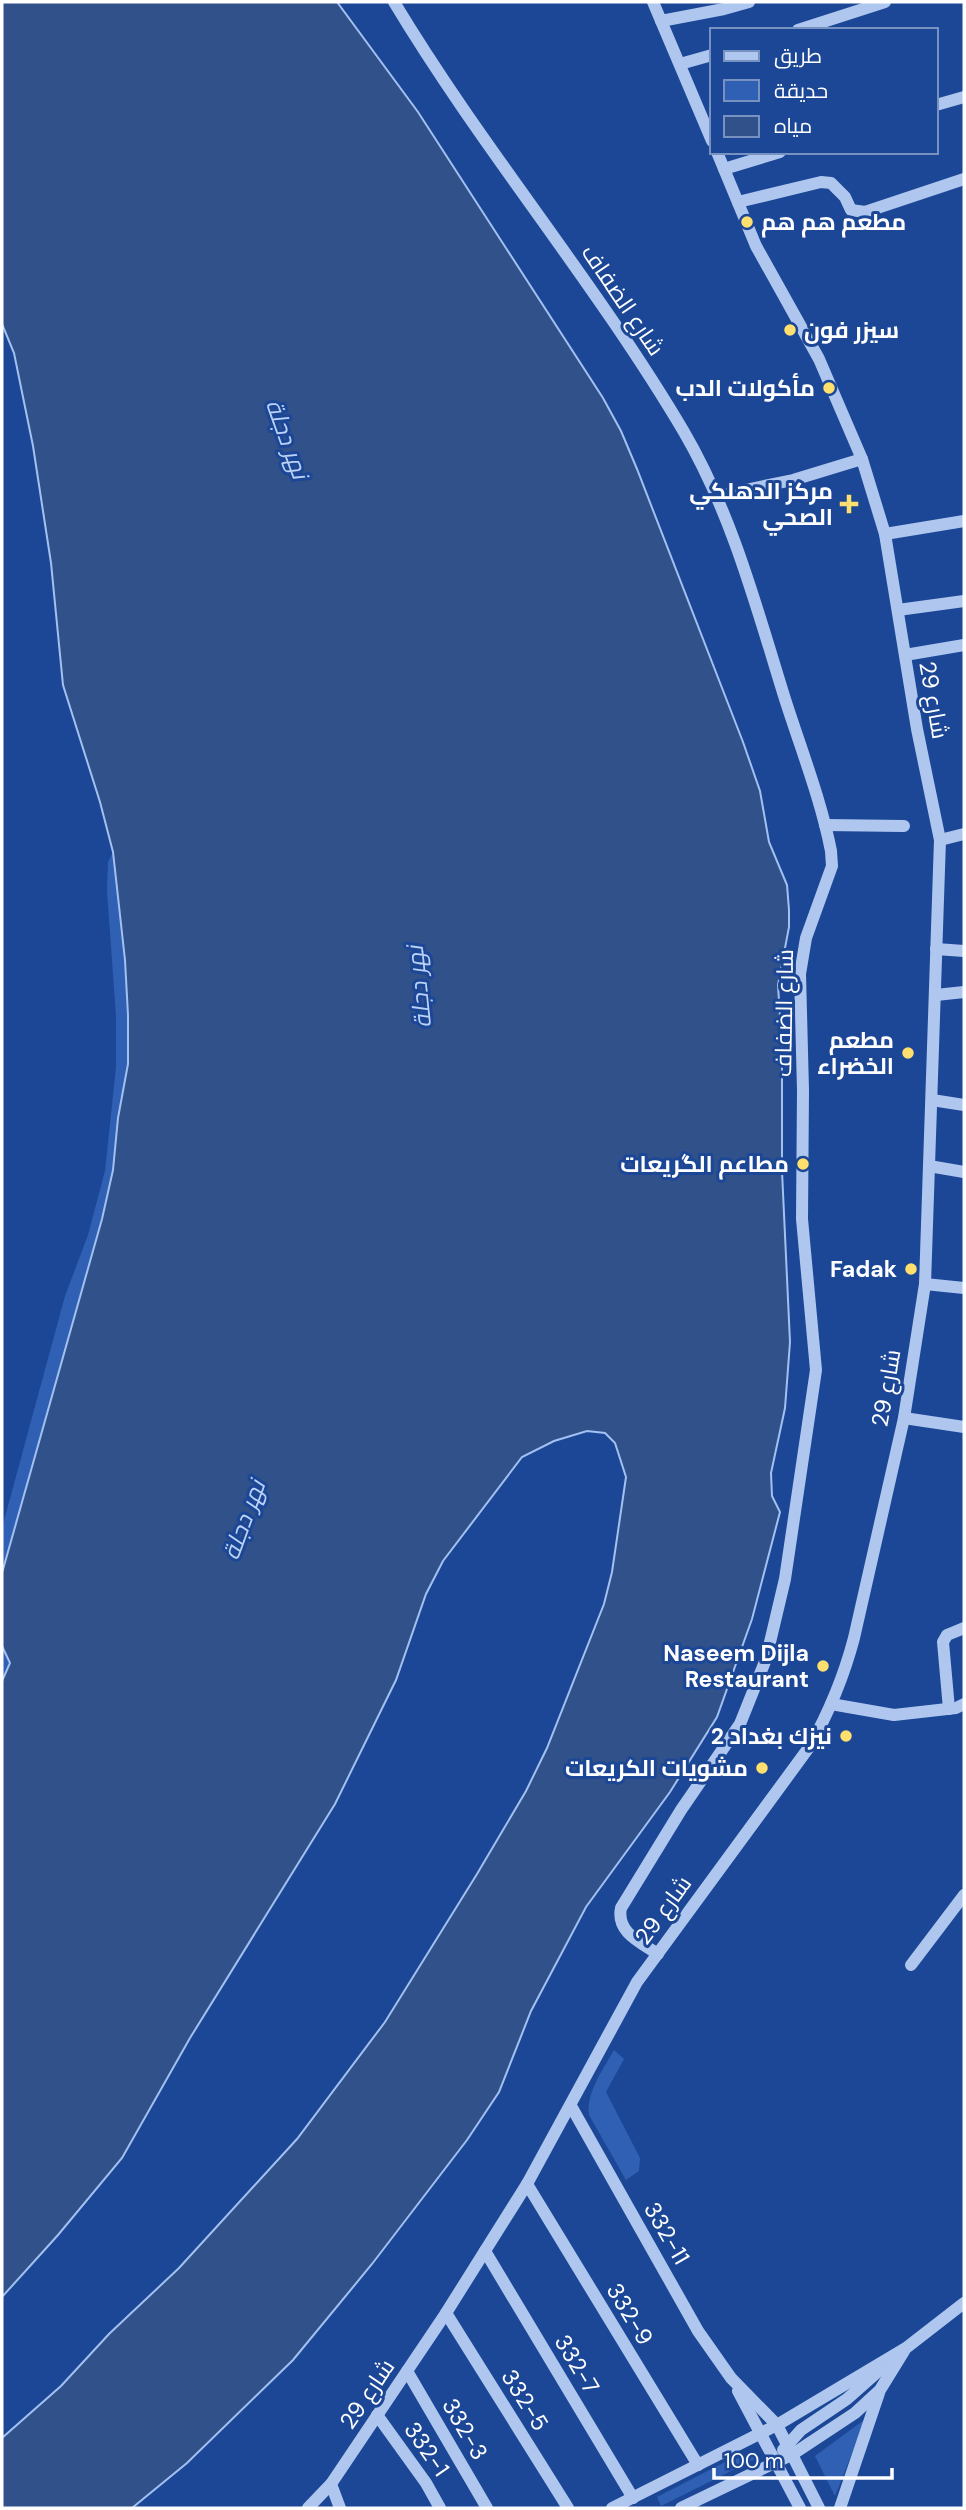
<svg xmlns="http://www.w3.org/2000/svg" width="966" height="2510" font-family="'DM Sans',Cairo,sans-serif">
<rect width="100%" height="100%" fill="#1c4796"/>
<!-- green -->
<g fill="#3060b4">
<path d="M2,299L141,852L125,1132L2,1711V1528L65,1296L88,1235L105,1171L116,1067V1016L107,891L108,862L113,852L100,802L51,563L33,446L14,353L2,324Z"/>
<path d="M614,2050L624,2059L606,2092L640,2158L639,2171L626,2180L589,2115C586,2092 603,2070 614,2050Z"/>
<path d="M864,2420V2423L835,2496L815,2456Z"/>
<path d="M758,2453L759,2457L661,2506L657,2497L727,2461Z"/>
</g>
<!-- water -->
<path fill="#31518b" stroke="#a2c1f1" stroke-width="2" d="M2,2H337L418,112L603,398L621,431L637,469L743,742L760,791L769,842L787,885L789,910V927L778,985L782,1048V1171L790,1342L785,1408L771,1473L772,1496L780,1512L752,1619L717,1717L670,1792L586,1907L531,2011L499,2092L467,2140L372,2264L293,2360L187,2463L132,2508H2V2438L61,2386L109,2334L179,2268L297,2139L385,2022L477,1874L526,1791L547,1748L604,1604L612,1572L626,1477L615,1443L605,1433L587,1431L554,1441L522,1457L443,1561L426,1594L396,1680L335,1804L190,2038L122,2158L58,2235L2,2297V1681L10,1663L2,1646V1573L102,1219L113,1170L118,1118L128,1064V1015L125,960L113,852L100,802L63,685L51,563L33,446L14,353L2,324Z"/>
<g fill="none" stroke-linecap="round" stroke-linejoin="round">
<!-- minor -->
<g stroke="#afc7ef" stroke-width="12">
<path d="M394,2C483,150 596,283 684,432C732,514 757,609 785,699C801,749 821,800 831,851L832,866L806,938L800,974L803,1090L802,1219L816,1370L785,1579L766,1659L740,1724L681,1810L621,1908C616,1932 640,1942 658,1954"/>
<path d="M653,2L712,141"/>
<path d="M661,21L724,9L749,2"/>
<path d="M798,30L885,2"/>
<path d="M680,64L712,55"/>
<path d="M936,105L964,97"/>
<path d="M724,169L780,152"/>
<path d="M738,202L821,182L831,183L845,197L851,210L865,212L964,179"/>
<path d="M716,496L793,480L862,459"/>
<path d="M885,534L964,521"/>
<path d="M898,610L964,601"/>
<path d="M905,655L964,645"/>
<path d="M825,825L904,826"/>
<path d="M940,840L964,834"/>
<path d="M936,949L964,951"/>
<path d="M936,995L964,992"/>
<path d="M932,1100L964,1105"/>
<path d="M929,1166L964,1172"/>
<path d="M925,1284L964,1288"/>
<path d="M904,1418L964,1427"/>
<path d="M831,1704L894,1715L956,1708L964,1704"/>
<path d="M949,1709L943,1642L947,1635L964,1628"/>
<path d="M911,1965L964,1895"/>
<path d="M571,2106L698,2331L731,2378L777,2425L819,2508"/>
<path d="M527,2184L698,2465"/>
<path d="M485,2251L633,2498"/>
<path d="M446,2313L568,2508"/>
<path d="M407,2371L487,2508"/>
<path d="M738,2391L800,2508"/>
<path d="M377,2415L426,2483L440,2508"/>
<path d="M783,2450L801,2430L847,2399L882,2368"/>
<path d="M331,2484L340,2508"/>
<path d="M308,2508L331,2484L446,2313L527,2184L637,1982L810,1746C829,1712 844,1676 854,1638L904,1418L925,1284L940,840L917,729L885,534L862,459L819,359L756,246L717,152"/>
<path d="M612,2508L777,2425L906,2348L964,2303"/>
<path d="M681,2508L793,2454L855,2413L880,2390L904,2351"/>
<path d="M840,2508L879,2393"/>
</g>
</g>
<!-- markers -->
<g fill="#ffe06e" stroke="#1c4796" stroke-width="2.5">
<circle cx="747" cy="222" r="7"/>
<circle cx="790" cy="330" r="7"/>
<circle cx="829" cy="388" r="7"/>
<path d="M845.5 493.5h7v7h7v7h-7v7h-7v-7h-7v-7h7z"/>
<circle cx="908" cy="1053" r="7"/>
<circle cx="803" cy="1164" r="7"/>
<circle cx="911" cy="1269" r="7"/>
<circle cx="823" cy="1666" r="7"/>
<circle cx="846" cy="1736" r="7"/>
<circle cx="762" cy="1768" r="7"/>
</g>
<g text-anchor="middle" stroke-width="6" stroke-linejoin="round" paint-order="stroke">
<!-- poi labels -->
<g font-size="23" font-weight="bold" fill="#fff" stroke="#1c4796" text-anchor="end">
<text x="761" y="230" text-anchor="start">مطعم هم هم</text>
<text x="804" y="338" text-anchor="start">سيزر فون</text>
<text x="815" y="396">مأكولات الدب</text>
<text x="833" y="499">مركز الدهلكي<tspan x="833" dy="26">الصحي</tspan></text>
<text x="894" y="1048">مطعم<tspan x="894" dy="26">الخضراء</tspan></text>
<text x="789" y="1172">مطاعم الگريعات</text>
<text x="897" y="1277">Fadak</text>
<text x="809" y="1661">Naseem Dijla<tspan x="809" dy="26">Restaurant</tspan></text>
<text x="832" y="1744">نيزك بغداد 2</text>
<text x="748" y="1776">مشويات الكريعات</text>
</g>
<!-- street labels -->
<g font-size="23" fill="#fff" stroke="#1c4796">
<text transform="translate(623 300) rotate(56)" y="8">شارع الضفاف</text>
<text transform="translate(934 700) rotate(80)" y="8">شارع 29</text>
<text transform="translate(784 1013) rotate(-89)" y="8">شارع الضفاف</text>
<text transform="translate(886 1388) rotate(-80)" y="8">شارع 29</text>
<text transform="translate(663 1910) rotate(-54)" y="8">شارع 29</text>
<text transform="translate(667 2233) rotate(60)" y="8">332-11</text>
<text transform="translate(630 2314) rotate(59)" y="8">332-9</text>
<text transform="translate(577 2364) rotate(59)" y="8">332-7</text>
<text transform="translate(367 2394) rotate(-56)" y="8">شارع 29</text>
<text transform="translate(525 2400) rotate(58)" y="8">332-5</text>
<text transform="translate(465 2429) rotate(60)" y="8">332-3</text>
<text transform="translate(427 2449) rotate(55)" y="8">332-1</text>
</g>
<!-- water labels -->
<g font-size="24" font-style="italic" fill="#bbd2f6" stroke="#1c4796">
<text transform="translate(287 439) rotate(70)" y="8">نهر دجلة</text>
<text transform="translate(419 987) rotate(-96)" y="8">نهر دجلة</text>
<text transform="translate(244 1520) rotate(-70)" y="8">نهر دجلة</text>
</g>
</g>
<!-- border -->
<rect width="966" height="2510" fill="none" stroke="#ffffff" stroke-width="7"/>
<!-- legend -->
<rect x="710" y="28" width="228" height="126" fill="#1c4796" stroke="#7791c0" stroke-width="2"/>
<rect x="724" y="51" width="35" height="10" fill="#afc7ef" stroke="#7791c0" stroke-width="2"/>
<text x="774" y="63" font-size="21" fill="#ffffff">طريق</text>
<rect x="724" y="80" width="35" height="21" fill="#3060b4" stroke="#7791c0" stroke-width="2"/>
<text x="774" y="98" font-size="21" fill="#ffffff">حديقة</text>
<rect x="724" y="116" width="35" height="21" fill="#31518b" stroke="#7791c0" stroke-width="2"/>
<text x="774" y="133" font-size="21" fill="#ffffff">مياه</text>
<!-- scale -->
<path d="M714 2468v10h178v-10" fill="none" stroke="#ffffff" stroke-width="3.5"/>
<text x="724" y="2468" font-size="21" fill="#ffffff" stroke="#1c4796" stroke-width="5" paint-order="stroke">100 m</text>
</svg>
